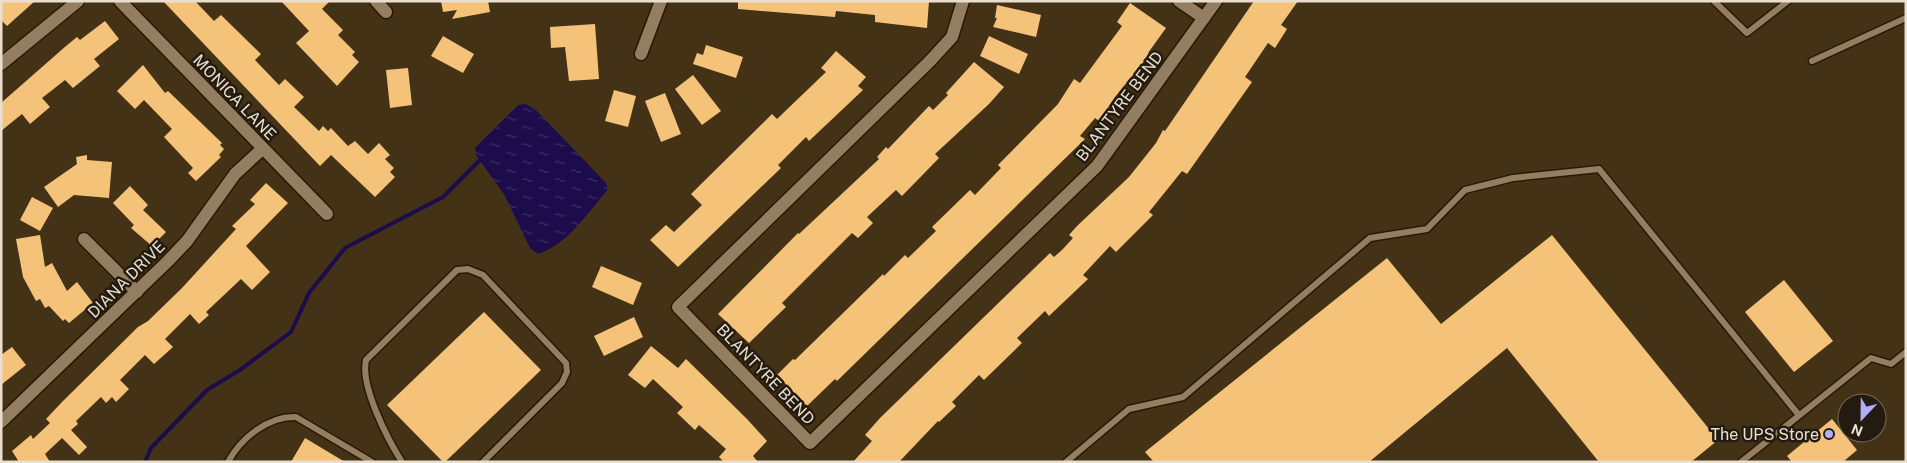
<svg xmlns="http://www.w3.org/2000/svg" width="1907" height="463" font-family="'Public Sans',sans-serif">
<defs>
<pattern id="water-ripples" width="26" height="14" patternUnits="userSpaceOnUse" patternTransform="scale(1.25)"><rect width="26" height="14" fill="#1d0c4b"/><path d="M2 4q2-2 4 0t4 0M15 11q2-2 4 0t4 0" fill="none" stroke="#3e2f64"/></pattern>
</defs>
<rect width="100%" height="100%" fill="#443217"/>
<!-- water -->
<path fill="url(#water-ripples)" d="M526,104L537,111L606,183L608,189C589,212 567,245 538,254L530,248L505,196L476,155L475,148L518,105Z"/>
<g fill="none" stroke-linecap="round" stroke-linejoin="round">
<!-- stream -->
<path stroke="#1d0c4b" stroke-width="4" d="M145,462L151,448L207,390L240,370L291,332L309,293L345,248L443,197L480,160"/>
</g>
<!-- building -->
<g fill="#f5c27a">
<path d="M1,1H35L7,26L1,20Z"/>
<path d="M163,1H195L214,21L221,15L261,54L255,60L279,85L285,79L304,97L294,107L319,131L323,126L328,131L331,128L348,146L355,141L368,154L379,143L390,155L385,159L394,168L390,172L395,177L375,197L331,155L320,166Z"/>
<path d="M281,1H330L322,9L343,30L338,35L355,52L352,55L359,62L337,86L296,43L309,31Z"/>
<path d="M441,1H488L490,12L452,19L457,10L443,12Z"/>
<path d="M738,1H929L927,28L875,22V15L836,11L835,17L738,9Z"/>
<path d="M1254,1H1298L1281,25L1287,29L1275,48L1268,43L1245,77L1252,82L1187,174L1182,171L1149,212L1153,215L1116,252L1110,246L1083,275L1088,279L1049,316L1045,311L1017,338L1022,343L984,380L979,375L952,402L956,406L939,422L938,421L899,462H853L872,441L865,435L880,418L1050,253L1054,257L1062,250L1073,238L1069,235L1077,226L1129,177L1156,143L1163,130L1165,131Z"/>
<path d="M1130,3L1166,28L1148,53L1150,54L1115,97L1099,121L1095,118L1080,136L1085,139L837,381L835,379L807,406L777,375L793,359L795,360L883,274L884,276L905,255L908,258L936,231L932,227L970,190L975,195L1001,168L998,165L1058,104L1074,79L1080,83L1122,26L1117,22Z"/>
<path d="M997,5L1041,15L1036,37L993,27L997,18H995Z"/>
<path d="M105,21L119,39L94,59L100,66L73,88L65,80L42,98L50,107L30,124L22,114L1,131V103L66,46L77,37L80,40Z"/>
<path d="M595,24L599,79L569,81L565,47L551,48L550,27Z"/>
<path d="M443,36L474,54L463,73L431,56Z"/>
<path d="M989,36L1028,54L1019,74L980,56Z"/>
<path d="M706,45L743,57L736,78L693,64L697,53L703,55Z"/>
<path d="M836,51L866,77L858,86L863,90L809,141L806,137L778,165L781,168L678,267L650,240L666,225L674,232L702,205L691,194L772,114L777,119L826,72L821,68Z"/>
<path d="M974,62L1004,87L989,104L935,154L939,158L902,196L896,190L867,217L873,223L858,238L852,233L782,303L786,307L749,343L718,314L798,233L799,234L879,159L877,157L886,147L888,149L929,106L933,110L948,95L946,93Z"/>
<path d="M143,65L165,93L168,91L222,143L220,145L224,149L219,155L221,157L196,181L188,173L193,168L164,137L172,129L144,100L135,109L117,91Z"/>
<path d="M408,68L412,105L390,108L386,70Z"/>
<path d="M693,75L721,111L702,125L675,89Z"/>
<path d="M614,90L636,96L628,127L605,121Z"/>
<path d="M665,93L681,134L661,142L645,101Z"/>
<path d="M87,155V160L112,162L109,198L74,195L58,207L44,187L77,164L76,157Z"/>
<path d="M266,183L288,203L246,246L270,272L252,290L241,279L206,312L209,315L199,324L190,314L165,339L173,347L154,364L145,355L120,380L129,389L116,402L112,397L106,403L101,397L76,421L78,424L71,430L87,447L79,455L62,438L45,454L50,462H19L12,451L31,435L33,439L50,423L46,419L62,402L138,327L148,321L182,288L236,229L232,226L255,204L250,200Z"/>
<path d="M130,186L148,205L143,210L166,232L152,246L131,228L134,225L113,203Z"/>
<path d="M32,197L53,208L40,231L20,220Z"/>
<path d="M40,235L45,267L52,263L67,291L77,282L93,303L69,323L65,319L63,321L49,306L45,308L40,299L36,301L23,277L16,239Z"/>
<path d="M1552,235L1718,440L1691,462H1599L1507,348L1369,462H1154L1145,452L1387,258L1441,324Z"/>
<path d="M601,266L642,283L633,305L592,287Z"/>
<path d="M1784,280L1833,341L1794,372L1745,312Z"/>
<path d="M484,312L541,370L445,462H443L387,405Z"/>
<path d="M634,317L643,337L604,356L594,336Z"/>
<path d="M651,346L678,368L686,359L747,419L767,441L753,456L758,462H724L719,457L726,449L699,425L695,430L677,413L683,407L653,379L645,388L628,375Z"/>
<path d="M12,347L26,365L1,385V355Z"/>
<path d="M1832,419L1857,450L1843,462H1792L1787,456Z"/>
<path d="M305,438L345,462H291Z"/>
</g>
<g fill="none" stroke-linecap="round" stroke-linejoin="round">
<defs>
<g id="service">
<path d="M1714,1L1747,33L1788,1"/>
<path d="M1812,61L1906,18"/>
<path d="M228,462C241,438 268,416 296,417L372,462"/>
<path d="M402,462C388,440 360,386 366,360L457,270L468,269L483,275L566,363L567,372L562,383L483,462"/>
<path d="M1066,462L1129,409L1183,397L1370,238L1427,229L1465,190L1513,178L1599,169L1798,414"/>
<path d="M1741,462L1871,358L1891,364L1906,352"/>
</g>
<g id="minor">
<path d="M120,1L327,214"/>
<path d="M376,1L386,12"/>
<path d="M963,1L952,37L930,61L678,307L810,443L1097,166L1216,1"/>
<path d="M1179,1L1204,18"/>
<path d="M641,54L661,1"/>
<path d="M1,64L78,1"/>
<path d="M84,239L137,292"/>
<path d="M1,422L168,261L187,241L235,174L262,149"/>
</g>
</defs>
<!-- service casing -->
<use href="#service" stroke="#2a1900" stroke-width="9"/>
<!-- minor casing -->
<use href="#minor" stroke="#2a1900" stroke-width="15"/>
<!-- service -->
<use href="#service" stroke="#947e62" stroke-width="6"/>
<!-- minor -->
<use href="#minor" stroke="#947e62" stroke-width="12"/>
</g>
<!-- markers -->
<circle fill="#b2adf9" stroke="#241b10" stroke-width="2" cx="1829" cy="434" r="5"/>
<g text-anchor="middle" stroke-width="5" stroke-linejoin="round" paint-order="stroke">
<!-- street labels -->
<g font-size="16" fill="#eadfcf" stroke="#241b10">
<text transform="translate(235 97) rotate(46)" y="6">MONICA LANE</text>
<text transform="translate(1119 106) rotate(-53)" y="6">BLANTYRE BEND</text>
<text transform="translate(126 279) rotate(-45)" y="6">DIANA DRIVE</text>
<text transform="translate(766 374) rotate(46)" y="6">BLANTYRE BEND</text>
</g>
<!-- poi labels -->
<g font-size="16" fill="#eadfcf" stroke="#241b10" text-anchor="end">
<text x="1819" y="440">The UPS Store</text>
</g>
</g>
<!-- border -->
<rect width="1907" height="463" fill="none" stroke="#eadfcf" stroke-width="5"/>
<!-- north arrow -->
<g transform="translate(1862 418) rotate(202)"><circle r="24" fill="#241b10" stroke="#73695c"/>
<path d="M0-4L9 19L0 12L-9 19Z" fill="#b2adf9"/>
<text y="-8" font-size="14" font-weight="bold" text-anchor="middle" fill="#eadfcf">N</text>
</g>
</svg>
